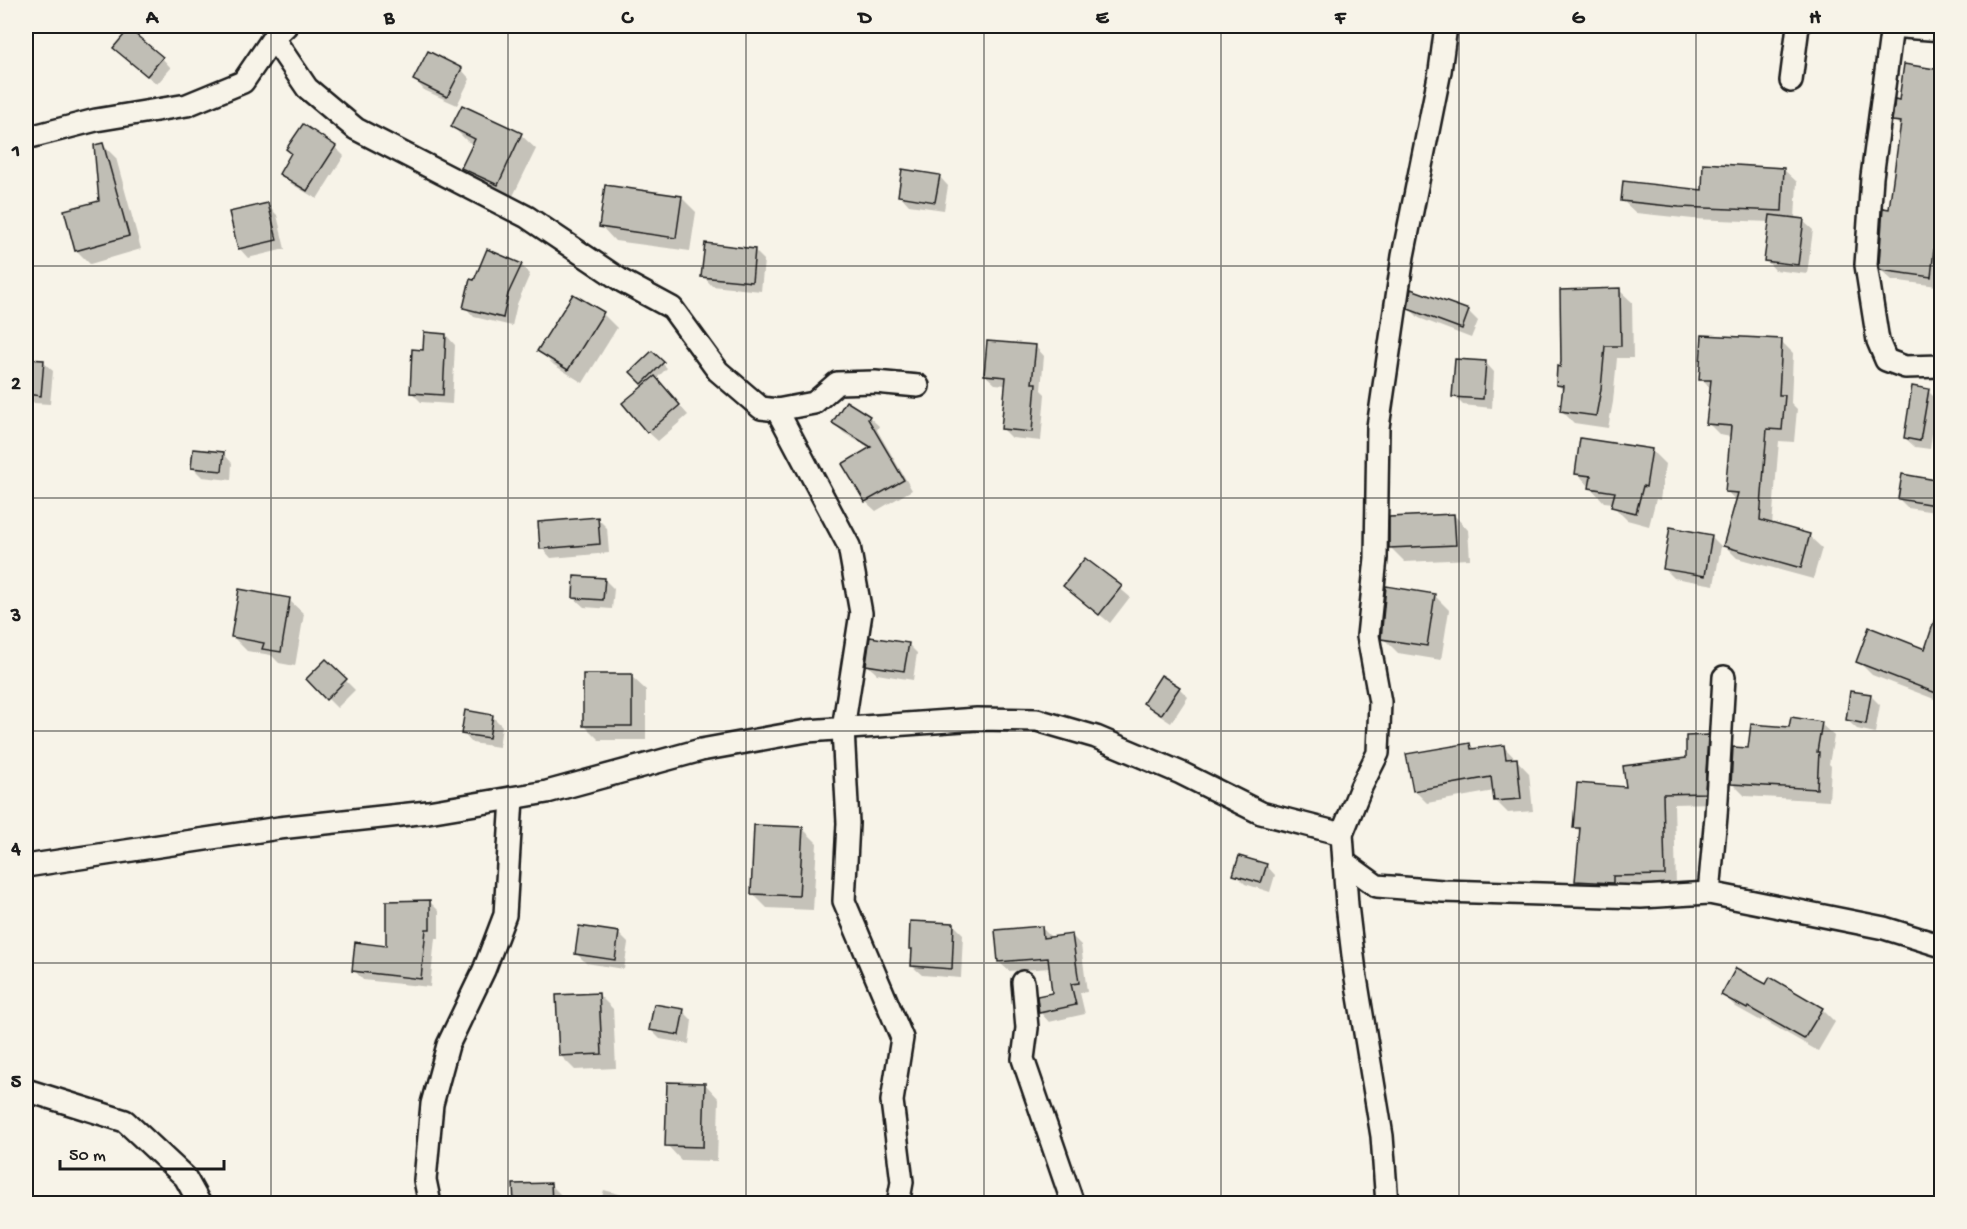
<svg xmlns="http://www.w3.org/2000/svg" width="1967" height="1229" font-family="'Gochi Hand',sans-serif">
<rect width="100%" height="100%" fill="#f7f3e8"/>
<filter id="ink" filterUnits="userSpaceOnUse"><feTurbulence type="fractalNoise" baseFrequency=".0167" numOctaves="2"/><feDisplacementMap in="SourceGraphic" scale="12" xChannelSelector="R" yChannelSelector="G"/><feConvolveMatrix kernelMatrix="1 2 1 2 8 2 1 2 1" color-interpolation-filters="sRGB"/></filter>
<g filter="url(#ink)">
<!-- shadow -->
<g fill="#0003">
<path d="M124,57L162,58L171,68L157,84Z"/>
<path d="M1905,66L1942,71V324L1935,318L1937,286L1892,280L1881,270L1902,128L1894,120L1900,101Z"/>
<path d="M461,69L470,79L457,105L424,90L415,80Z"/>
<path d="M462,107L521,135L536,149L512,198L478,182L463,168L474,145L467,141L453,127Z"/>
<path d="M103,145L116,158L141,249L90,264L76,250L101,202Z"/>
<path d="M335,147L344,156L317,199L290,183L281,174Z"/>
<path d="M1783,169L1797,182L1795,219L1803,221L1813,230L1807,274L1775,270L1766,260L1771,222L1693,219L1636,213L1622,200L1704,192Z"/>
<path d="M939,176L948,186L944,210L909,205L900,195Z"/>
<path d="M681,197L696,212L690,251L615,241L601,226Z"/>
<path d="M267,205L277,215L285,249L248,258L239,248Z"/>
<path d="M754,250L764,260L761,291L712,286L703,276Z"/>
<path d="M521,265L530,274L517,304L512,326L474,317L465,307L475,282Z"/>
<path d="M1619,290L1632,302L1633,358H1617L1613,402L1608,428L1574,423L1561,410L1564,391L1557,384Z"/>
<path d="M1410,309L1468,311L1478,321L1471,338L1419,318Z"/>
<path d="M603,314L617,328L583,383L554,365L539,351Z"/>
<path d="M446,335L455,345L452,404L421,402L411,392L425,351Z"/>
<path d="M1781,341L1793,353L1791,403L1797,409L1794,442L1779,441L1772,525L1809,536L1822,548L1813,579L1737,558L1725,546L1737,502L1727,491L1731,437L1720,435L1708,423L1712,390L1701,379Z"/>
<path d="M1035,346L1044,356L1041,390L1045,394L1041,441L1012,438L1002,428L1006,385L995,384L985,375Z"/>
<path d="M652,353L667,368L656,379L688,415L658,441L648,432L645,386L632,372Z"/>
<path d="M27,360L43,362L53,371L50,404L34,403L26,394Z"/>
<path d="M1485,362L1494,372L1492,408L1463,405L1454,396Z"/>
<path d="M1928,391L1937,400L1930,449L1915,447L1905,438Z"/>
<path d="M869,417L879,426L877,430L912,490L876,511L866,502L844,465L871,449L844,433L834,423Z"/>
<path d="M1651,450L1665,464L1660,500L1656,499L1649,526L1627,520L1613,506L1614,503L1604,502L1577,473Z"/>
<path d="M223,453L232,463L231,480L202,477L193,468Z"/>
<path d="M1903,476L1942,482V513L1908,508L1899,499Z"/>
<path d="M1454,515L1468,530L1470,559L1405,562L1390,547Z"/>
<path d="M598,519L607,528L609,553L551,558L542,548Z"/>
<path d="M1712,537L1721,546L1714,585L1674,578L1664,568Z"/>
<path d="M1086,560L1130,597L1110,623L1065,586Z"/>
<path d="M604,579L614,589L612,609L584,607L574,598Z"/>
<path d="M1434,595L1449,610L1441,660L1398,653L1383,638Z"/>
<path d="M289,600L304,614L295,666L279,663L271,655L247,651L233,637Z"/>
<path d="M1934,627L1942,629V702L1872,675L1858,661L1926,651Z"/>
<path d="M908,644L917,653L913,680L877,674L867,665Z"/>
<path d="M326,661L355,690L337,708L308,679Z"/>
<path d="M631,676L646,690V740H599L584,725Z"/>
<path d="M1179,688L1188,697L1171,723L1154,712L1145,702Z"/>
<path d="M1870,695L1880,705L1875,733L1857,729L1847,720Z"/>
<path d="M492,716L502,726L499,747L472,743L463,733Z"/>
<path d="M1821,724L1834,736L1829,764L1831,766L1829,801L1745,796L1732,783L1750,750L1790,729Z"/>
<path d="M1707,736L1718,748L1715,803L1674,804L1676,886H1624L1587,892L1576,881L1581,833L1575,827L1628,789L1687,759Z"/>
<path d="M1470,744L1475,750L1504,747L1529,773L1533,811L1508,813L1495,800L1494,791L1427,803L1414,790Z"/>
<path d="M802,828L817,843L813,910L767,908L752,893Z"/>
<path d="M1266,865L1275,875L1270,892L1245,884L1235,874Z"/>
<path d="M430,902L439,911V938H435L430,987L363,980L354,970L388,947Z"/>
<path d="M954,925L963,934L961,978L922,975L912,966L913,952L910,949Z"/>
<path d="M1042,928L1052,938L1072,936L1081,945L1087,992L1080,993L1085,1014L1049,1022L1040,1012L1054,994L1050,968L1009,971L999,962Z"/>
<path d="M619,934L628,943L624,969L586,963L576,953Z"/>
<path d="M1723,994L1822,1009L1835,1022L1818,1051L1762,1019L1761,1021L1736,1007Z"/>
<path d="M599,995L613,1009L616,1068L575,1070L560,1055Z"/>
<path d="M683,1011L692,1020L689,1044L660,1039L651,1030Z"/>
<path d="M705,1084L719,1099L717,1161L681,1160L667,1145Z"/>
<path d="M550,1184L565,1199V1204H515V1186Z"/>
<path d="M604,1190L645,1201L648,1204H600Z"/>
</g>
<!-- building -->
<g fill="#c0beb5" stroke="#1c1c1c" stroke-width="1.5">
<path d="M129,29L163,57L147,76L113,48Z"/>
<path d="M428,51L462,68L447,97L413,80Z"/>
<path d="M1904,64L1941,70V184L1931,277L1880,270L1879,264L1883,208L1889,209L1901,122L1892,121L1895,99L1899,100Z"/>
<path d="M462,105L522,133L498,185L461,168L475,139L451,127Z"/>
<path d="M303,124L336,146L307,191L279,174L291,153L286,149Z"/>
<path d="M103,143L129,236L75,251L64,210L99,201L94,145Z"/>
<path d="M1703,163L1784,168L1782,211L1679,207L1621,201L1623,181L1702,190Z"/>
<path d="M902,169L940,175L935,202L898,196Z"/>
<path d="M605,185L682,196L676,238L599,227Z"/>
<path d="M268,203L277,240L238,249L229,212Z"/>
<path d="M1770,215L1804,219L1798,265L1764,261Z"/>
<path d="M705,243L755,249L752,282L701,277Z"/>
<path d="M487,249L522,264L508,294L503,318L463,308L470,279L474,280Z"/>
<path d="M1620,288L1621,346H1605L1601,389L1596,416L1560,411L1563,386L1556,385L1557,366L1560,367L1561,362L1560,290Z"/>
<path d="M1411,289L1469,310L1462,329L1408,309Z"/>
<path d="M573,294L604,312L568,370L537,351Z"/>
<path d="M424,332L446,334L443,395L410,393L412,349L423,350Z"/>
<path d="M1702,335L1782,339L1779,395H1785L1782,430L1767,429L1760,520L1810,534L1801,568L1723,546L1738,493L1725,492L1731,426L1706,424L1711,380H1699Z"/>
<path d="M987,341L1036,345L1032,383H1036L1032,432L1001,429L1006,377L984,375Z"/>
<path d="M652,351L664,362L642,384L630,372Z"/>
<path d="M26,359L44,360L41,396L26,394Z"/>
<path d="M1455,359L1486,361L1483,399L1452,397Z"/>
<path d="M655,376L680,405L647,433L622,403Z"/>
<path d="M1912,386L1929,389L1920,441L1904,438Z"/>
<path d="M846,401L870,416L868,419L904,480L865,502L842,464L871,447L832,423Z"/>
<path d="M1580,438L1652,449L1646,487L1643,486L1636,513L1611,507L1615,492L1589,488L1591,476L1575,474Z"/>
<path d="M193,449L224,452L222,471L191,468Z"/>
<path d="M1902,474L1941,481V506L1898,499Z"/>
<path d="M1454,514L1456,545L1389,548V517Z"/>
<path d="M598,517L600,544L540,549L538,522Z"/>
<path d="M1670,527L1712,535L1705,576L1663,569Z"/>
<path d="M1085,558L1122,586L1099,615L1063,586Z"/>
<path d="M574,576L605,578L603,600L573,598Z"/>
<path d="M1386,586L1435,594L1427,646L1381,639Z"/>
<path d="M239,589L290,598L281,652L262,649L264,643L231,637Z"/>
<path d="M1938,609H1941V695L1856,662L1869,627L1925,649Z"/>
<path d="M870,637L909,643L904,671L866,665Z"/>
<path d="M326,659L347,679L326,700L306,679Z"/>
<rect x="583" y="674" width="49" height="52"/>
<path d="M1161,675L1180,687L1161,715L1143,703Z"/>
<path d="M1850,691L1871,694L1866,724L1846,720Z"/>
<path d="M465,710L493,715L489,738L461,734Z"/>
<path d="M1791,717L1822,722L1817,752H1819L1817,789L1731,784L1733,747L1748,748L1751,724L1789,727Z"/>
<path d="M1708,735L1705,793L1663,794L1665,875L1613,876V883L1575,881L1580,828H1573L1577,783L1626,787L1623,766L1686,758V736Z"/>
<path d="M1470,743L1471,749L1504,745L1506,759L1517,758L1521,799L1494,801L1491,777L1413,791L1406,754Z"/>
<path d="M754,825L803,827L799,896L751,894Z"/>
<path d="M1239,856L1267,864L1261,883L1233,875Z"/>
<path d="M430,900V929H426L421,979L352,971L355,942L386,946V901Z"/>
<path d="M910,921L954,923L952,969L911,966L912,949H909Z"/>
<path d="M579,926L619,932L615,960L575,954Z"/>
<path d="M1042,926L1043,938L1072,934L1079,983L1071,984L1076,1005L1039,1013L1037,996L1052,993L1048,958L998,962L995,930Z"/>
<path d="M1736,968L1766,984L1770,977L1823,1008L1804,1039L1748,1007L1747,1009L1721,995Z"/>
<path d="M599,993L602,1054L559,1056L556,995Z"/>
<path d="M654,1004L684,1009L679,1035L649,1030Z"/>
<path d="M667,1082L705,1083L703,1147L665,1146Z"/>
<path d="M551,1183L552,1203H514L513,1184Z"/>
</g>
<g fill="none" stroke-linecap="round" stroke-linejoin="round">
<defs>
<g id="minor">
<path d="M1890,26L1942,30"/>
<path d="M1892,26L1872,177L1866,265L1878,341L1886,360L1905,367L1942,366"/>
<path d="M273,38L307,88L356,129L527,217L622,281L672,308L718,371L761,408L777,410L814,403L837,383L875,382L918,386"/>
<path d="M1791,81L1798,26"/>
<path d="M26,138L96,120L187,105L243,82L273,38L286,26"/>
<path d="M777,410L849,546L861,613L843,729L848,823L844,901L902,1038L892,1101L902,1182L898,1204"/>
<path d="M1344,862L1377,886L1443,891L1641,897L1709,893L1884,928L1942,946"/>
<path d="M26,866L279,828L428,812L547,792L701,750L807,731L977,719L1037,720L1096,737L1181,773L1261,813L1342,834"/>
<path d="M1709,893L1716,816L1724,677"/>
<path d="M1023,982L1027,1028L1023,1059L1073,1204"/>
<path d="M26,1090L125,1121L185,1177L200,1204"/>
<path d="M430,1204L425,1180L432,1104L448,1045L484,970L505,915L512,798"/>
<path d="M1387,1204L1382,1136L1355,972L1347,905L1342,834L1361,787L1378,753L1380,702L1368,636L1376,558L1378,427L1403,256L1440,71L1446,26"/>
</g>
</defs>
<!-- minor casing -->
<use href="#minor" stroke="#1c1c1c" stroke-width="26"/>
<!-- minor -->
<use href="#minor" stroke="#f7f3e8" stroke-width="21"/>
</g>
</g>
<!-- grid -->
<path fill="none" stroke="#1c1c1c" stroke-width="1.5" stroke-opacity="0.55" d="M271,26V1204M508,26V1204M746,26V1204M984,26V1204M1221,26V1204M1459,26V1204M1696,26V1204M26,266H1942M26,498H1942M26,731H1942M26,963H1942"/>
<!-- margin -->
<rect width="1967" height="1229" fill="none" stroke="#f7f3e8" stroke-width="66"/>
<!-- scale -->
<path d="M60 1160v9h164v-9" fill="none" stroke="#1c1c1c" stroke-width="3"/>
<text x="69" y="1160" font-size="18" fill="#1c1c1c" stroke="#f7f3e8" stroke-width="4.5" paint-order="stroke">50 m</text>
<rect x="33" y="33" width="1901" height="1163" fill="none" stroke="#1c1c1c" stroke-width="2"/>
<g font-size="20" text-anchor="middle" font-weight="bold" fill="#1c1c1c">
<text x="152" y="23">A</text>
<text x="389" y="23">B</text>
<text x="627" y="23">C</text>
<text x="865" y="23">D</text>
<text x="1102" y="23">E</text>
<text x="1340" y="23">F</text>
<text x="1578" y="23">G</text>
<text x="1815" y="23">H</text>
<text x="16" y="156">1</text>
<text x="16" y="389">2</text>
<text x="16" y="621">3</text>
<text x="16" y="854">4</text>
<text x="16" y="1087">5</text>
</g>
</svg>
